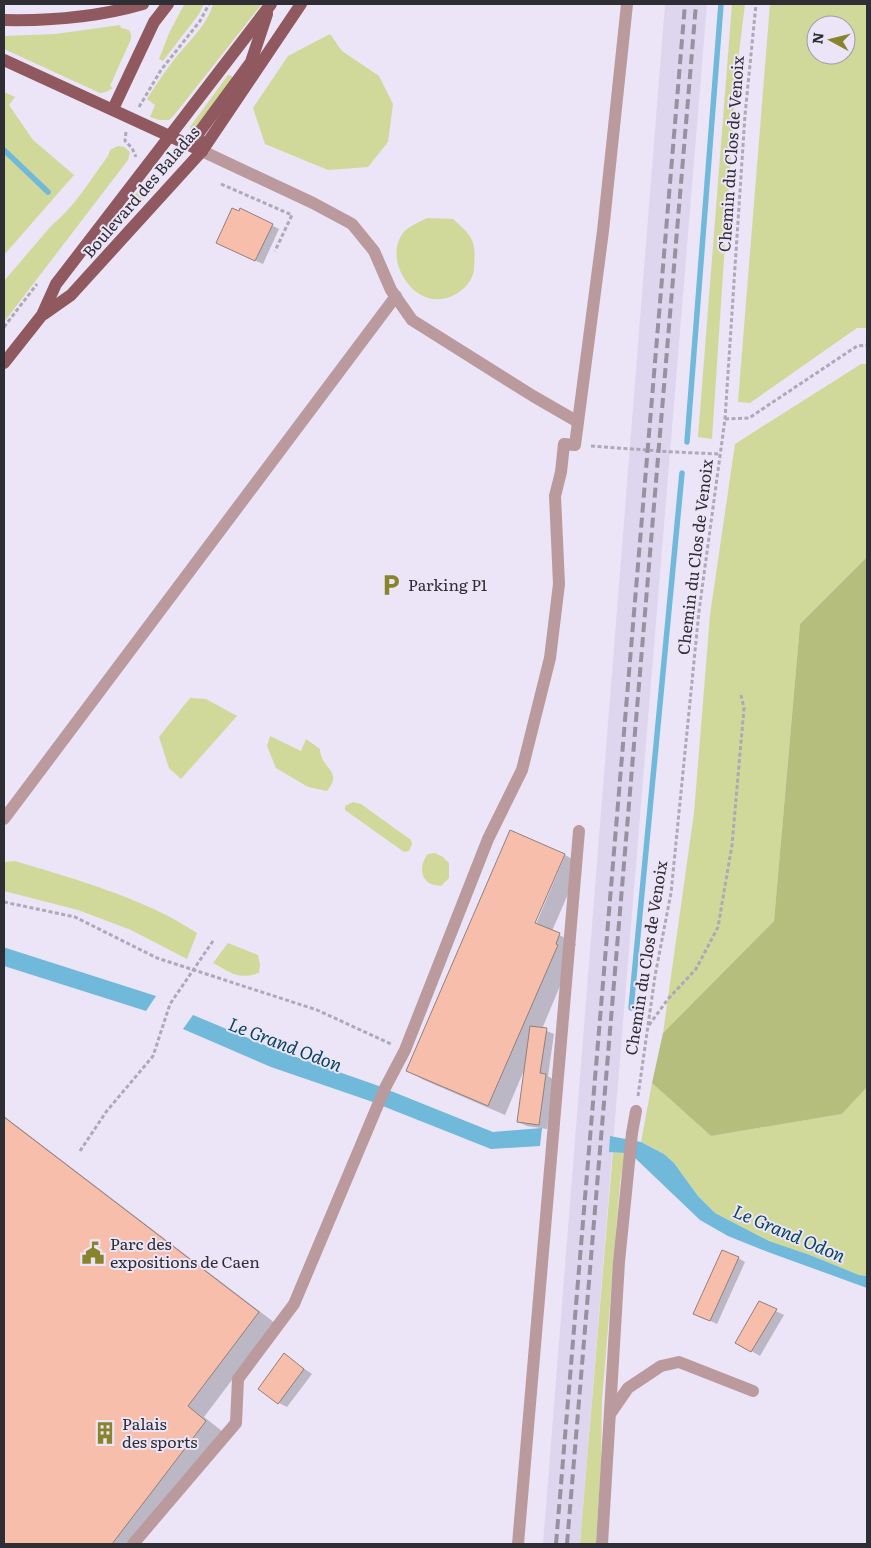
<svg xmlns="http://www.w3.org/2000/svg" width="871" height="1548" font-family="Literata,serif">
<rect width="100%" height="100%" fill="#ebe5f7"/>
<!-- built -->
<path fill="#ded6ee" d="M665,4H707L580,1544H543Z"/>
<!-- green -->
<g fill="#d0d99a" fill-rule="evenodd">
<path d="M187,4H204L199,14L163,61L159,59L170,31L184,5Z"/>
<path d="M213,4H262L175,114L169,120H159L150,117L155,105L147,99C155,86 164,73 173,61C187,43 207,26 213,4Z"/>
<path d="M732,4H745L736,78L712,439L698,437Z"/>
<path d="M770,4H867V328H857L750,403L738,402ZM816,25H846V55H816Z"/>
<path d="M120,25L121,28L129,30L131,34V39L110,86L113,88L106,92L100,93L4,49V36L55,34Z"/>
<path d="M330,34L342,51L379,76L393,104L388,142L368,167L328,170L265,144L253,108L288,56Z"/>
<path d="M228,75L232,76V79L194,131L190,130V127Z"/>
<path d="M4,92L15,97L9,105L33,140L74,175L4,255Z"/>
<path d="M118,146L124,147L130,152L128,160L4,322V281L51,226C74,208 90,180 108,156L110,150Z"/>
<path d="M149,177L157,184L96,252L93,248Z"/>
<path d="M427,218L453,219C474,238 476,240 474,269C472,289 447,304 428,298C403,290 386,253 404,232C409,226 420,222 427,218Z"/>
<path d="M861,364H867V557L800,624L774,921L663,1033L694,813L710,615L735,444Z"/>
<path d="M190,698L206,699L237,716L181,779L169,768L159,737Z"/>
<path d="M270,736L301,751L306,739L320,749C321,770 344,770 327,791L308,787L276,768L267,746Z"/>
<path d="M353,802L361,804L411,840L412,844L409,851L404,852L345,810V806Z"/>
<path d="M435,853L443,857L449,863V878L441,886C437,885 432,885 429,883C419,876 421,862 428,854Z"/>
<path d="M15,861C77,880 142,897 197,933L187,959L131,930L78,910L4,891V862Z"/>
<path d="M228,943L258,955L260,965L259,973C237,980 232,973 213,963Z"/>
<path d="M652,1083L711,1136L842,1114L867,1087V1276L859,1275L810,1255L769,1241L715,1213L698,1196L674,1163L664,1154L641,1142Z"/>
<path d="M613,1152L625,1153L620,1183L602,1401L601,1462L596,1544H580Z"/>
</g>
<!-- forest -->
<path fill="#b5be7c" d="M867,557V1087L842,1114L711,1136L652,1083L663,1033L774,921L800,624Z"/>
<!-- water -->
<g fill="#70b9da">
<path d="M4,947L6,948L156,996L146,1011L4,966Z"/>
<path d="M193,1015L279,1051L376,1085L493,1132L542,1128L540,1146L491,1149L370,1101L271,1067L183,1029Z"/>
<path d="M610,1136L641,1142L664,1154L674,1163L698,1196L715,1213L769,1241L810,1255L859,1275L867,1276V1288L768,1252L728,1236L700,1220L635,1158L625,1153L609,1152Z"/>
</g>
<!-- shadow -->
<g fill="#0003">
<path d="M241,210L279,229L263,264L225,247Z"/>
<path d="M565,855L581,864L552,931L576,944L572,954L573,955L542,1029L554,1034L548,1076L554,1080L547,1129L527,1126L518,1122L525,1068L505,1115L424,1080L408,1071L531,928L534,929Z"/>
<path d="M4,1116L275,1323L204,1417L222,1431L136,1544H4Z"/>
<path d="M738,1258L745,1262L717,1324L694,1313Z"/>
<path d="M759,1303L784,1315L760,1356L736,1342Z"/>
<path d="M284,1355L312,1374L287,1407L279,1403Z"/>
</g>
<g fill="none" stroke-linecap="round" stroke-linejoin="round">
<!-- stream -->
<g stroke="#70b9da" stroke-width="5.5">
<path d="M4,150L48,192"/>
<path d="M687,442L721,4"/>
<path d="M631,1008L682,473"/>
</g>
</g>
<!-- building -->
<g fill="#f7bfab" stroke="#927f79">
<path d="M232,208L239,211L240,208L273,224L255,261L216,243Z"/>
<path d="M510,830L565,854L535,923L560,933L556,944L558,945L488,1106L406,1071Z"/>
<path d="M530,1026L547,1028L540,1073L546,1074L539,1125L517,1122Z"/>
<path d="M4,1117L259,1312L188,1406L206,1421L112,1544H4Z"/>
<path d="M722,1250L739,1257L710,1321L693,1314Z"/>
<path d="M759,1301L777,1309L751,1352L735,1343Z"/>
<path d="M284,1353L304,1369L278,1404L258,1389Z"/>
</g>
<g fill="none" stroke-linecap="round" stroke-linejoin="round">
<!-- path -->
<g stroke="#ada9b7" stroke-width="3" stroke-dasharray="4 2.5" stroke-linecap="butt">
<path d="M139,107L161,70L200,21L209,4"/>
<path d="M126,132L125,141L132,148L136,157"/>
<path d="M221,184L292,215L275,251"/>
<path d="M4,327L37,284"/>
<path d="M725,419L749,418L857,346L867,345"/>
<path d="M591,446L673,452L720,454"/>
<path d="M4,902L75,917L157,958L317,1010L391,1044"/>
<path d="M649,1025L668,999L696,969L718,927L732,845L744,708L741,695"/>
<path d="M638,1096L655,976L671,893L699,611L725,419L745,115L756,4"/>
<path d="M80,1151L106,1112L153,1056L170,1004L213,941"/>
</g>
<!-- minor -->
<g stroke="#bb9a9d" stroke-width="12">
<path d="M202,151L313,203L352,224L374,251L391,290L412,320L533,396L578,422"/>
<path d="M4,819L396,296"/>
<path d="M610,1414L628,1388L661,1366L679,1362L753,1391"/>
<path d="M133,1544L236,1423L238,1379L294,1304L385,1088L405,1050L488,839L522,770L550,658L559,584L555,496L561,472L564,444L575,445L603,231L627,4"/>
<path d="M518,1544L579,831"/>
<path d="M602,1544L619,1262L632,1133L636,1111"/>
</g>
<!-- major -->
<g stroke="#90585f" stroke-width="12">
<path d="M4,20C50,21 98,17 143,4"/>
<path d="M4,60L202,151"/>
<path d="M113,109L154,22L168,4"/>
<path d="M202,151L198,134L251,62L267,14"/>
<path d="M44,314L71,295L202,151L301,4"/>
<path d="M4,363L42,315L56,284L271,4"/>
</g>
<!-- rail -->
<g stroke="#96929f" stroke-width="4" stroke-dasharray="10 5" stroke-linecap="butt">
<path d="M556,1544L685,4"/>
<path d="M567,1544L696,4"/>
</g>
</g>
<!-- icons -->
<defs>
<symbol id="parking-bare" viewBox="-9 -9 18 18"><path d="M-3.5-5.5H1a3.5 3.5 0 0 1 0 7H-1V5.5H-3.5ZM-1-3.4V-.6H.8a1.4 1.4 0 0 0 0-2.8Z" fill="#88842c" stroke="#ebe5f7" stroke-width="2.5" paint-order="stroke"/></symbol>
<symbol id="civic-bare" viewBox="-9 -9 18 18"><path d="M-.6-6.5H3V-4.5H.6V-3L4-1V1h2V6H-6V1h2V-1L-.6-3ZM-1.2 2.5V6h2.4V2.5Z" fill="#88842c" stroke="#ebe5f7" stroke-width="2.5" paint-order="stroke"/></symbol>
<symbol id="building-bare" viewBox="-9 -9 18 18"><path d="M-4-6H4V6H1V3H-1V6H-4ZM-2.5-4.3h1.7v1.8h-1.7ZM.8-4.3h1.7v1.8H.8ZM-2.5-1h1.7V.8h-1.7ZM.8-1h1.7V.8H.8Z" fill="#88842c" stroke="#ebe5f7" stroke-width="2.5" paint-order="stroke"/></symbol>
</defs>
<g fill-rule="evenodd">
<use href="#parking-bare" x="375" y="569" width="32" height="32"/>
<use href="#civic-bare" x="77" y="1237" width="32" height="32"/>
<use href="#building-bare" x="89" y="1417" width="32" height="32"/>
</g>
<g text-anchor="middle" stroke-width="4" stroke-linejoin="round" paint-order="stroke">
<!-- street labels -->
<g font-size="16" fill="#302e35" stroke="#ebe5f7">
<text transform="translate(731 154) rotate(-86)" y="6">Chemin du Clos de Venoix</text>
<text transform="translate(141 192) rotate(-49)" y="6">Boulevard des Baladas</text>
<text transform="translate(695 557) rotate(-83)" y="6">Chemin du Clos de Venoix</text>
<text transform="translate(646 958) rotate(-81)" y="6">Chemin du Clos de Venoix</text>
</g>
<!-- poi labels -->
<g font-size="16" fill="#302e35" stroke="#ebe5f7" text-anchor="start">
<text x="408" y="591">Parking P1</text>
<text x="110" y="1250">Parc des<tspan x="110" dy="18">expositions de Caen</tspan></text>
<text x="122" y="1430">Palais<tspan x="122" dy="18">des sports</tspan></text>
</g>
<!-- water labels -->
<g font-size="18" font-style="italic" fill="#06465e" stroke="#ebe5f7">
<text transform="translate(285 1045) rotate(21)" y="6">Le Grand Odon</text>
<text transform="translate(789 1234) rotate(23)" y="6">Le Grand Odon</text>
</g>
</g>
<!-- border -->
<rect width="871" height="1548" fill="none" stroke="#302e35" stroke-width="10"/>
<!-- north arrow -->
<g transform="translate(831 40) rotate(277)"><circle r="24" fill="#ebe5f7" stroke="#a09ca9"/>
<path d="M0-4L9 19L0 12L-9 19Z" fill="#88842c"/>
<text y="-8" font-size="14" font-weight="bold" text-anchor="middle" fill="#302e35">N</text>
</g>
</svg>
